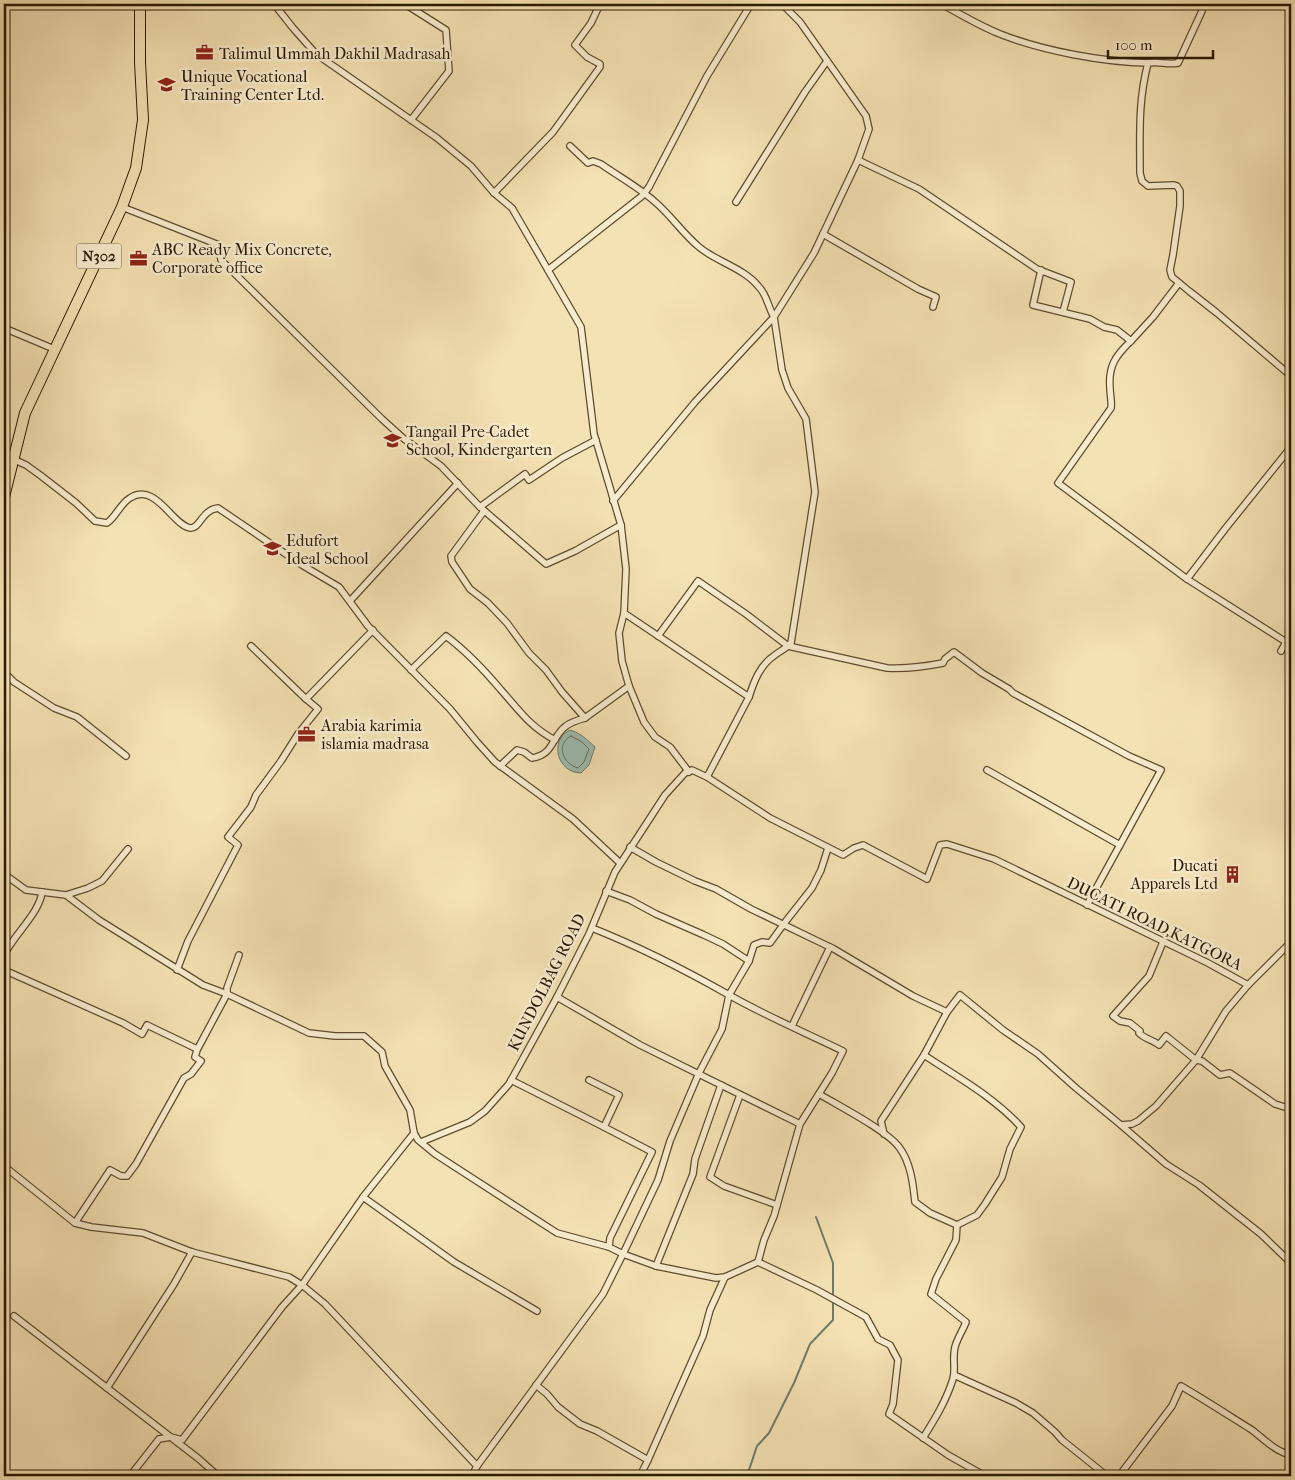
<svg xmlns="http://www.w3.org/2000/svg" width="1295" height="1480" font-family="'IM FELL French Canon',serif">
<rect width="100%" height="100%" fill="#f5e2b4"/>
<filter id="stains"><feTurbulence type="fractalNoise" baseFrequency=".004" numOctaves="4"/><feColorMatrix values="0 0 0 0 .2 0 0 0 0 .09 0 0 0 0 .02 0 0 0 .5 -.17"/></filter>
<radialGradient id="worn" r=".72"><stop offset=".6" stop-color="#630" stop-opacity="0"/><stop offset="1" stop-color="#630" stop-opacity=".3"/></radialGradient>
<!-- water -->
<path fill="#9cbdb1" stroke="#6e7c6b" d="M570,730C581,733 587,740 595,747L589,765L581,773C558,773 548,741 570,730Z"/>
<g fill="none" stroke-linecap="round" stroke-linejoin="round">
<!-- shore -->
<path stroke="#636c5a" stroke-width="1" d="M571,736L582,742L589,749L584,762L578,768C563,764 555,744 571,736Z"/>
<!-- stream -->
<path stroke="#6e7c6b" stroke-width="2" d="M747,1476L757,1446L769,1433L794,1383L810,1344L833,1320V1263L816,1217"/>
<defs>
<g id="minor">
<path d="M274,4L293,28L316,54L437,138L471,166L494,193L512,208L581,327L594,434L621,525L626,569L624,613L749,697L707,777L770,818L843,855L854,848L863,845L927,879L940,845L947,844L994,859L1208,963L1248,985L1291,942"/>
<path d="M405,4L446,30L449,71L411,120"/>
<path d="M942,4C961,15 980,26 1000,34C1043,51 1103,62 1148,63"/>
<path d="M1203,4L1202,11L1178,63C1167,65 1159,61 1148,63C1138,101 1140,134 1140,173L1142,181L1148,186L1174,185L1177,186L1180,191V206L1173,255L1170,270L1172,277L1189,291L1217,313L1291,376"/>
<path d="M570,146L588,163L593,161L601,164C618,176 638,187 654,201C671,215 682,233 699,247C717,262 744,268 759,287C767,295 768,307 774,317L695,402L613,501"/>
<path d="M858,160L919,189L1037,269L1071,282L1063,312"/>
<path d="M494,193L553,132L600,67V64L587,57L575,45L591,23L600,4"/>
<path d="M736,202L805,92L827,61"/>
<path d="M122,207L219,245L221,260L382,419L403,438L441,466L480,507L546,564L575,551L621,525"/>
<path d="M823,234L918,289L936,297L933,307"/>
<path d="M548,270L642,196L649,187L707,76L751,4"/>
<path d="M1041,270L1033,305L1090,319L1104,327L1117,330L1131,341L1153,317L1179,283"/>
<path d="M4,328L54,349"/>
<path d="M1131,341C1116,355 1108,366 1110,388C1110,395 1112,401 1111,408L1058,483L1187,579L1286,642L1281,651"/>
<path d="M13,459L26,465L40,475L76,503L95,521L107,523C116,517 120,504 130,498C156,481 173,527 191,528C200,528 202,510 218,508L302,565L339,587L368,626L450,709L477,742L495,762L573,819L620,863"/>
<path d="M480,507L525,474L529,480L562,458L596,440"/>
<path d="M484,511L451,556L452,562L470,589L488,603L507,623L529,653L546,670L562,692L585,718L629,686"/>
<path d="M1187,579L1225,529L1291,447"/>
<path d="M350,601L458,483"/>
<path d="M624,613L619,633L622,661L629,686L644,722L655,737L670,747L689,772"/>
<path d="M658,636L698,581L746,614L788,646L887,668C907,669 923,667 943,663L945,659L954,652L982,673L1009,689L1013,693L1129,756L1161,770L1087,905"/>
<path d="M251,646L306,699L373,630"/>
<path d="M411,670L446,636C466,651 485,671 501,690C519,710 530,727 555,740"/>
<path d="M4,672L14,682L54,708L77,717L126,756"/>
<path d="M749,697C754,681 760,665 775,655C781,650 786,649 791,643L815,492L806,419L788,388L782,370L774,317L814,253L858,160L869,129L866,116L800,22L782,4"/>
<path d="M500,766L517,750L524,752L532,758C554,755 551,737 566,726C571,722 578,720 585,718"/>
<path d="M987,770L1120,845"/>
<path d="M630,847L656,862L695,881L716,889L751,909L834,949L913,996L947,1012L960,995L1003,1030L1038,1054L1076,1088L1121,1125L1132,1124L1138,1121L1156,1106L1196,1060L1226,1011L1248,985"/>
<path d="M4,874L26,890L66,895L99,920L203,985L227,994L309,1033L335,1036H364L382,1052L385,1066L410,1110L414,1133L418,1140L435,1154L557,1233L609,1247L623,1254L656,1266L716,1278L725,1277L758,1262L817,1290L866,1317L878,1339L890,1345L898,1360L893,1404L889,1414L948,1455L985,1476"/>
<path d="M606,891L630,900L656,914L704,935L723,944L749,961"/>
<path d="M66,895L88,888L102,881L128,849"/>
<path d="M592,928C640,947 685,970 729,995C766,1016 806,1033 843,1051L832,1073L800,1124L774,1216L764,1240L758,1262"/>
<path d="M1163,942L1149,976L1113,1016L1120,1021L1130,1023L1140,1031L1139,1033C1145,1039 1153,1040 1159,1045L1166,1036L1196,1060L1202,1061L1220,1075L1230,1073L1275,1104L1291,1109"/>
<path d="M4,955C14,935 40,912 42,892"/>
<path d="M4,970L123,1023L142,1034L147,1025L197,1049"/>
<path d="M177,970L188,941L238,845L228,837L251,807L256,795L281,761L298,734L318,709L306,699"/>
<path d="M557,997L640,1045L800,1124"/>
<path d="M792,1026L830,947"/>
<path d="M924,1055C957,1077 994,1097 1021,1127L1010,1149L1002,1177L985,1204L977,1215L957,1225"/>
<path d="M511,1080L604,1127"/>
<path d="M589,1080L619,1095L604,1127L652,1152L610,1238L609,1247"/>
<path d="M819,1094C839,1106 886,1130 899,1147C911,1163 913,1184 915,1202L930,1213L957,1225L956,1240L936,1279L931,1294L966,1322C963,1330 957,1339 955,1347C952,1358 956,1369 953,1379C946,1401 935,1419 923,1438"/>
<path d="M740,1095L710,1177L724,1186L777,1205"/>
<path d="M1121,1125L1166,1164L1199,1185L1261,1234L1291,1263"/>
<path d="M884,1134L881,1121L924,1055L947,1012"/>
<path d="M421,1142L470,1122L485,1111L509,1084L557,997L589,934L615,872L665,795L685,773L692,770L707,777"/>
<path d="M4,1166L75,1223L91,1227L143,1233L192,1252L289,1277L302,1285L325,1304L477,1466"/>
<path d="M363,1197L454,1262L537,1311"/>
<path d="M75,1223L110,1170L121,1176H127L136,1164L184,1078L191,1074L201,1061L195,1057L197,1050L227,994V988L239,955"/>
<path d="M656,1266L693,1174L695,1159L721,1085"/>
<path d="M14,1316L199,1459L218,1476"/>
<path d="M954,1375L1016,1403L1033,1413L1055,1432L1062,1440L1107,1476"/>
<path d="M536,1385L547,1394L558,1407L580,1424L597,1431L648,1460L640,1476"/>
<path d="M107,1388L174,1284L192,1252"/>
<path d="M648,1460L703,1336L710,1310L725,1277"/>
<path d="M130,1476L159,1439L171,1437L182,1440L282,1307L302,1285L363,1197L414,1133"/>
<path d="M472,1476L477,1466L603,1294L623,1254L658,1180L670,1141L699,1073L722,1029L729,995L749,961L754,945L762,942L770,943L786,921L812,888L821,870L828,848"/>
<path d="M1119,1476L1172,1406L1181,1386C1205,1400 1228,1415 1252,1430C1264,1439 1276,1452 1291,1455"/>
</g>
<path id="trunk" d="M4,497L25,413L122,207L136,168L143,120L140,62V4"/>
</defs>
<!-- minor casing -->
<use href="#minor" stroke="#5d4c2f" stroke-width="8"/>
<!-- trunk casing -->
<use href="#trunk" stroke="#2a1a03" stroke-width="12"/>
<!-- minor -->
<use href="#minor" stroke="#f8ecce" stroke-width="5.5"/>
<!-- trunk -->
<use href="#trunk" stroke="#f5e2b4" stroke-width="10"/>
</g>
<!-- icons -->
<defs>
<symbol id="office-bare" viewBox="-9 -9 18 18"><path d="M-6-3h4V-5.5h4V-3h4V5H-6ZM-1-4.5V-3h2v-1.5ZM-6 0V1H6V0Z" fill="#8f2418" stroke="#f8ecce" stroke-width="2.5" paint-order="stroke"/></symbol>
<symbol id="school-bare" viewBox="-9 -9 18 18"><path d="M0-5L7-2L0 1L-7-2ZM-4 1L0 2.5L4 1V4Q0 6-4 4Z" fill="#8f2418" stroke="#f8ecce" stroke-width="2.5" paint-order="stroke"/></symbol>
<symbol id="building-bare" viewBox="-9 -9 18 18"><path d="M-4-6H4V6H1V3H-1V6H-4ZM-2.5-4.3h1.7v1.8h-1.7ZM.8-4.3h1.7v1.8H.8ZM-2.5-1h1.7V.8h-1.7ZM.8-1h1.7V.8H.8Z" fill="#8f2418" stroke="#f8ecce" stroke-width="2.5" paint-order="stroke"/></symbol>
</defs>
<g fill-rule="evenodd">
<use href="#office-bare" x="192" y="40" width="25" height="25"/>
<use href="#school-bare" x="154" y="72" width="25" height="25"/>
<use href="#office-bare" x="126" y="246" width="25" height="25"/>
<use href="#school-bare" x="380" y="428" width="25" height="25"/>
<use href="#school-bare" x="260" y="536" width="25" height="25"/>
<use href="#office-bare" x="294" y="722" width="25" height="25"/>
<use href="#building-bare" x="1220" y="862" width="25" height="25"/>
</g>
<g text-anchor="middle" stroke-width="5" stroke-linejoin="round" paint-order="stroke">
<!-- shield labels -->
<rect fill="#f8ecce" stroke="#685940" stroke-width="1" x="76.5" y="243.5" width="45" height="25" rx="4"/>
<g font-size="15" font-weight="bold" fill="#2a1a03">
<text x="99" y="261">N302</text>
</g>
<!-- poi labels -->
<g font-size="16" fill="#2a1a03" stroke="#f8ecce" text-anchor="start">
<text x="219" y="59">Talimul Ummah Dakhil Madrasah</text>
<text x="181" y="82">Unique Vocational<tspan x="181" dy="18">Training Center Ltd.</tspan></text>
<text x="152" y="255">ABC Ready Mix Concrete,<tspan x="152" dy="18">Corporate office</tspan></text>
<text x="406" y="437">Tangail Pre-Cadet<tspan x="406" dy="18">School, Kindergarten</tspan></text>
<text x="286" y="546">Edufort<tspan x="286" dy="18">Ideal School</tspan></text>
<text x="321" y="731">Arabia karimia<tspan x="321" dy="18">islamia madrasa</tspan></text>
<text x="1218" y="871" text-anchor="end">Ducati<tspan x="1218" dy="18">Apparels Ltd</tspan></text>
</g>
<!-- street labels -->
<g font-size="16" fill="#2a1a03" stroke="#f8ecce">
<text transform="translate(1155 923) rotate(26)" y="6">DUCATI ROAD,KATGORA</text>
<text transform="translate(546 982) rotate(-63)" y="6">KUNDOLBAG ROAD</text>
</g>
</g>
<!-- margin -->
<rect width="1295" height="1480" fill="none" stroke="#f5e2b4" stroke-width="20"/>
<rect x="5" y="5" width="1285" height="1470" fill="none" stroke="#2a1a03" stroke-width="2.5"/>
<rect x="10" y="10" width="1275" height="1460" fill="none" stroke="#2a1a03"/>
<!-- scale -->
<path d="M1108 50v8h105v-8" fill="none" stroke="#2a1a03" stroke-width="2.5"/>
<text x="1115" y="50" font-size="15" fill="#2a1a03" stroke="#f8ecce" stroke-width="4" paint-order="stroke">100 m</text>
<rect width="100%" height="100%" filter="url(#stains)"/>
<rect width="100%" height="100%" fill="url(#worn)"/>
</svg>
